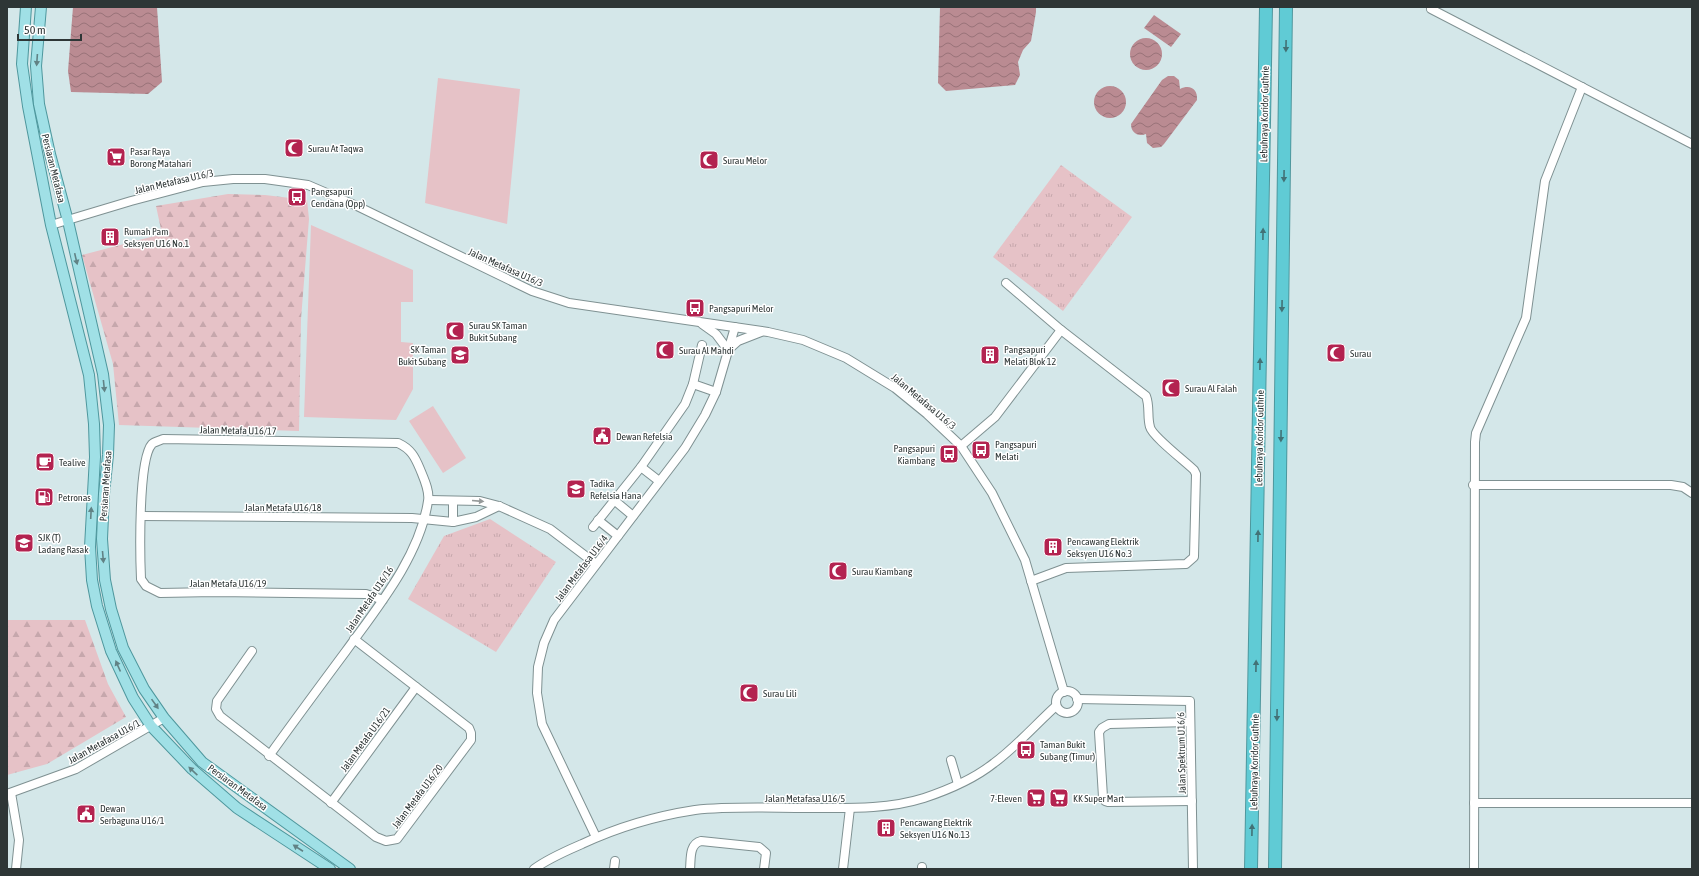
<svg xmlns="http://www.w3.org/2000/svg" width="1699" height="876" font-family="'Asap Condensed',sans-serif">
<defs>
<pattern id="grass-tufts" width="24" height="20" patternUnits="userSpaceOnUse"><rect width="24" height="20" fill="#e6c2c7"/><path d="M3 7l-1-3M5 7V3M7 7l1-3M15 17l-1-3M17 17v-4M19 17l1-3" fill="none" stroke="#c6a7ac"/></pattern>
<pattern id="forest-firs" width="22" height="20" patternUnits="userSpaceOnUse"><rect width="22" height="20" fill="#e6c2c7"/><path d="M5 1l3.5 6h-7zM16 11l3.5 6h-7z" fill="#c6a7ac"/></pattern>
<pattern id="water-waves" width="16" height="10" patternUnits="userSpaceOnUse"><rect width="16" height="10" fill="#ba8b92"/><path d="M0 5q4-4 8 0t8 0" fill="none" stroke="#987278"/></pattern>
</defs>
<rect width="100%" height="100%" fill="#d4e7e9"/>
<!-- grass -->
<g fill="url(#grass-tufts)">
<path d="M1061,165L1132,217L1063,311L993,257Z"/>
<path d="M490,519L556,562L496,652L408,599L444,536Z"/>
</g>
<!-- forest -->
<g fill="url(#forest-firs)">
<path d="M228,194L265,195L307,200L309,219L301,319L299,431L119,425L113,364L82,255L162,234L156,206Z"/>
<path d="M7,620H85L108,684L126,717L47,764L7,775Z"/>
</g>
<!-- pitch -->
<g fill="#e6c2c7">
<path d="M438,78L520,89L507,224L425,203Z"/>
<path d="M311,225L413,270V302H401V342L413,343V389L396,420L304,417Z"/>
<path d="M433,406L466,458L443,473L409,421Z"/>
</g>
<!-- water -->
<g fill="url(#water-waves)">
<path d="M73,7H157L162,82L148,94L71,92L68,71Z"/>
<path d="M940,7H1036V12L1031,41L1023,50L1018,62L1020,75L1015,85L946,91L938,83Z"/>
<path d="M1154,15L1181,34L1171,47L1144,28Z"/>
<circle cx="1146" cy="54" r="16"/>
<path d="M1168,76H1174L1179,80L1180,89C1190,84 1198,89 1197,100L1164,144L1161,147L1153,148L1147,143L1146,134C1138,137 1131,133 1131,124L1162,80Z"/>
<circle cx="1110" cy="102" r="16"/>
</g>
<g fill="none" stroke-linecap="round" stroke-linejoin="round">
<defs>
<g id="minor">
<path d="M1431,9L1692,144"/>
<path d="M51,225L131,201L203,182L233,179H265L308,185L357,206L532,291L569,303L768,332L803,340L846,358L895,388L927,414L961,446L992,493L1025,560L1064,692"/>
<path d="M1006,283L1061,330L1146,396C1150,406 1147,417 1150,427C1152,436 1186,462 1194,470L1196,474L1194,557L1186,564L1066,568L1031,581"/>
<path d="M702,324L716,334L728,350L738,341L761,332"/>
<path d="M693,384L716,392"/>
<path d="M961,446L995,417L1061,330"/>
<path d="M641,467L659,481"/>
<path d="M1473,485H1671L1683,487L1692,493"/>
<path d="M429,500L480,501L499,506L550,529L596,564"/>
<path d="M614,500L633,516"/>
<path d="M453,501V522"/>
<path d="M141,516L412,518L453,522L476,517L499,506"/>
<path d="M598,520L618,536"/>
<path d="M593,527L641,467L685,404L693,384L702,345"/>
<path d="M252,651L217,701L216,709L220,716L376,837L386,841L397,839L471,740V733L469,728L354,639"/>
<circle cx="1067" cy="702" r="11"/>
<path d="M1077,699L1190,701L1193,869"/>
<path d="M1190,722L1109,724L1102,728L1099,732L1103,797L1105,801L1108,802L1192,801"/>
<path d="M269,756C294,721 320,686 346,651C377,608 420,556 428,501C430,491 424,479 420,469C415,457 411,449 398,443L163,439C159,441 154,442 152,444C138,459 140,556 141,579L146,586L160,593L215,592L366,594L383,600"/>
<path d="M951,760L958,784"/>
<path d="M11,793L19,840L16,869"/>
<path d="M7,794L76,769L164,718"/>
<path d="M331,803L416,687"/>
<path d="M1474,803H1692"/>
<path d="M596,837L542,724L537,693L538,667L544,643L554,620L685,448L705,415L716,392L735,327"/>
<path d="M534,869C549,858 566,851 582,844C618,827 656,816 695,810C732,806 770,808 807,808C846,808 886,810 924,798C948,790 974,779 994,763C1016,747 1036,724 1056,706"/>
<path d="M614,869L615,861"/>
<path d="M690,869C691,859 689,844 701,841L759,847L766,853L764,869"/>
<path d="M843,869L850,808"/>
<path d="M922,869V867"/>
<path d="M1474,869L1475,442L1476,433L1526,318L1545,181L1582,87"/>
</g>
<g id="major">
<path d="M26,7L22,64L28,106L51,225L89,375L94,424L95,457L90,547L92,580L97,606L111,651L133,698L151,726L192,769L237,808L330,869"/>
<path d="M41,7L36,66L39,104L50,154L68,221L103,374L109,425L108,455L104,494L102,539L105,580L111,609L123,648L144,689L164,718L202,762L350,869"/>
</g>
<g id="highway">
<path d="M1251,869L1266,7"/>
<path d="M1275,869L1286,7"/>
</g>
</defs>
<!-- minor casing -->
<use href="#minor" stroke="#7f9192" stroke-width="10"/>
<!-- major casing -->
<use href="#major" stroke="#4e979d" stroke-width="12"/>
<!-- highway casing -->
<use href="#highway" stroke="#4e979d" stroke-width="14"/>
<!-- minor -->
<use href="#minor" stroke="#fff" stroke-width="8"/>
<!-- major -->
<use href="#major" stroke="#a0e0e6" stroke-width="10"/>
<!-- highway -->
<use href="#highway" stroke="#60cbd5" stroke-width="12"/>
</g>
<!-- one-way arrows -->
<defs><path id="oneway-solid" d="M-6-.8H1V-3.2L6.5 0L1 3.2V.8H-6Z"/></defs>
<g fill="#427276">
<use href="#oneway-solid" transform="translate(1286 46) rotate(91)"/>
<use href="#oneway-solid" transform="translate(1284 176) rotate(91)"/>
<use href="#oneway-solid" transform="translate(1263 234) rotate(-89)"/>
<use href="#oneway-solid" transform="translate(1282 306) rotate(91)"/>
<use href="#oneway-solid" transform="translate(1260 364) rotate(-89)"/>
<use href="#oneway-solid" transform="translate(1281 436) rotate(91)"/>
<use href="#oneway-solid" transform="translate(1258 536) rotate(-89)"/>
<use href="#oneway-solid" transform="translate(1256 666) rotate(-89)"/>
<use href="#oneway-solid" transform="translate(1277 715) rotate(91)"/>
<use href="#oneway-solid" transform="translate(1252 830) rotate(-89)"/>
</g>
<g fill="#618285">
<use href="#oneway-solid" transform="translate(37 60) rotate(94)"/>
<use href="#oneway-solid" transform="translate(76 259) rotate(77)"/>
<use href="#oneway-solid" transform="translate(104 386) rotate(84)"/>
<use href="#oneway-solid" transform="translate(91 513) rotate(-87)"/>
<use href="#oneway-solid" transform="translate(103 557) rotate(85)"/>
<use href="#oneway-solid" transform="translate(118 666) rotate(-114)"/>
<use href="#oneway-solid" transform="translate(155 704) rotate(55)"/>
<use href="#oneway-solid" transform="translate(193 771) rotate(-137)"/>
<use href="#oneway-solid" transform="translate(298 848) rotate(-147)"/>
</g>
<use fill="#969a9a" href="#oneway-solid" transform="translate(478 501) rotate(5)"/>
<!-- icons -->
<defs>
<symbol id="mosque-square" viewBox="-11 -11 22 22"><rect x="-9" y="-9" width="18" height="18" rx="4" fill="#b32350" stroke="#fff"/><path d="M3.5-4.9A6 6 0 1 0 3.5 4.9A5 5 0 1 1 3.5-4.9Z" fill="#fff"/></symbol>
<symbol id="supermarket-square" viewBox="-11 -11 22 22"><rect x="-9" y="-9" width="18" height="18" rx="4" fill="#b32350" stroke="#fff"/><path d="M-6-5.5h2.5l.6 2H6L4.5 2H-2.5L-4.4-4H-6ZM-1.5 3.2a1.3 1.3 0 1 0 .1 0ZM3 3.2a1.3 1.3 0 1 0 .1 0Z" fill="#fff"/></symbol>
<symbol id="bus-square" viewBox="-11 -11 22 22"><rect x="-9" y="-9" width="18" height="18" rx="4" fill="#b32350" stroke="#fff"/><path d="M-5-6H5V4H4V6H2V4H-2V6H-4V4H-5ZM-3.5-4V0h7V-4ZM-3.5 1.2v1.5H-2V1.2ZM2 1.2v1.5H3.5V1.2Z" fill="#fff"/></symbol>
<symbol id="building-square" viewBox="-11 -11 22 22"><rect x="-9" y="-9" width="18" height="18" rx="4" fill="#b32350" stroke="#fff"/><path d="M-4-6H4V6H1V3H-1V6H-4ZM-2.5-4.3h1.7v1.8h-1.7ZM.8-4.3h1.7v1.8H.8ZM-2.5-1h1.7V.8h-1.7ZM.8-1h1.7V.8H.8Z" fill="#fff"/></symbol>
<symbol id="school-square" viewBox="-11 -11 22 22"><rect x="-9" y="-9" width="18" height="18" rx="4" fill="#b32350" stroke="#fff"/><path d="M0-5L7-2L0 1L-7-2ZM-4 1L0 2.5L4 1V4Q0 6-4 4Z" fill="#fff"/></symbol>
<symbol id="civic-square" viewBox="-11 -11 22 22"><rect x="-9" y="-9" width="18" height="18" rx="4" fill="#b32350" stroke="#fff"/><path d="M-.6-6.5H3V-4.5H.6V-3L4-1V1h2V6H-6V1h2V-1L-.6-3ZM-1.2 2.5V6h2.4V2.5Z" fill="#fff"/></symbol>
<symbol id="cafe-square" viewBox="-11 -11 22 22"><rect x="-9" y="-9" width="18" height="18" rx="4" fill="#b32350" stroke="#fff"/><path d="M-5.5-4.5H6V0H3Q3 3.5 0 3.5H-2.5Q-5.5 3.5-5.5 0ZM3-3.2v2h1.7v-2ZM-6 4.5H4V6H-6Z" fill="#fff"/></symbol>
<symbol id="fuel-square" viewBox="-11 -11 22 22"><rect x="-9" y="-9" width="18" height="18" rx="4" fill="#b32350" stroke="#fff"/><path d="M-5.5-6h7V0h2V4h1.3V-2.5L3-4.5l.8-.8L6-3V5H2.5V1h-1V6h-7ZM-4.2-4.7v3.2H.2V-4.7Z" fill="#fff"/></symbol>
</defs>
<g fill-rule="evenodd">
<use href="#mosque-square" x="283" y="137" width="22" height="22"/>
<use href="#supermarket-square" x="105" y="146" width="22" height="22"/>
<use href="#mosque-square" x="698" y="149" width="22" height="22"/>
<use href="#bus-square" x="286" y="186" width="22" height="22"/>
<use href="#building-square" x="99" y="226" width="22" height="22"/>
<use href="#bus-square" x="684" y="297" width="22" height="22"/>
<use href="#mosque-square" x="444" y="320" width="22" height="22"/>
<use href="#mosque-square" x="654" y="339" width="22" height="22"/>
<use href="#mosque-square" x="1325" y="342" width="22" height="22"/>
<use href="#school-square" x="449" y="344" width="22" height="22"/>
<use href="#building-square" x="979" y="344" width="22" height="22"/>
<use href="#mosque-square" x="1160" y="377" width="22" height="22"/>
<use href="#civic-square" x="591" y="425" width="22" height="22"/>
<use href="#bus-square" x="970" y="439" width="22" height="22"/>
<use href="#bus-square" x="938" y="443" width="22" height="22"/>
<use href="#cafe-square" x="34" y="451" width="22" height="22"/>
<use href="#school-square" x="565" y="478" width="22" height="22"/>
<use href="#fuel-square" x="33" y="486" width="22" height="22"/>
<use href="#school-square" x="13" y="532" width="22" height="22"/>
<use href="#building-square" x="1042" y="536" width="22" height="22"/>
<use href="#mosque-square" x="827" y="560" width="22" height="22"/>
<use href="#mosque-square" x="738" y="682" width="22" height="22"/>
<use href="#bus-square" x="1015" y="739" width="22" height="22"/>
<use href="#supermarket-square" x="1025" y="787" width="22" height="22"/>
<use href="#supermarket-square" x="1048" y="787" width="22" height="22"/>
<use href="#civic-square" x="75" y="803" width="22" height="22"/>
<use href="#building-square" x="875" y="817" width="22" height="22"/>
</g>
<g text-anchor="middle" stroke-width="3" stroke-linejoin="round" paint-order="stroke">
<!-- street labels -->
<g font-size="10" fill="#2e3636" stroke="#fff">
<text transform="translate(1264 114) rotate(-89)" y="4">Lebuhraya Koridor Guthrie</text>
<text transform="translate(54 168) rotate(76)" y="4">Persiaran Metafasa</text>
<text transform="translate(174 181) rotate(-13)" y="4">Jalan Metafasa U16/3</text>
<text transform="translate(506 267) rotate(24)" y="4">Jalan Metafasa U16/3</text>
<text transform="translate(924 401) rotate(40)" y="4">Jalan Metafasa U16/3</text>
<text transform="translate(238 430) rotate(1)" y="4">Jalan Metafa U16/17</text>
<text transform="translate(1259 438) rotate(-89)" y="4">Lebuhraya Koridor Guthrie</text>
<text transform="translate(105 486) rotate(-86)" y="4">Persiaran Metafasa</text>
<text x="283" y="511">Jalan Metafa U16/18</text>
<text transform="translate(581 568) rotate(-53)" y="4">Jalan Metafasa U16/4</text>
<text x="228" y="587">Jalan Metafa U16/19</text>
<text transform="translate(369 599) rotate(-56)" y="4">Jalan Metafa U16/16</text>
<text transform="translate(365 739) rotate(-54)" y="4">Jalan Metafa U16/21</text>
<text transform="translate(104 741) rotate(-29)" y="4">Jalan Metafasa U16/1</text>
<text transform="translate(1181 753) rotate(-91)" y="4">Jalan Spektrum U16/6</text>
<text transform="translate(1254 762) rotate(-89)" y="4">Lebuhraya Koridor Guthrie</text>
<text transform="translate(238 787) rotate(36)" y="4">Persiaran Metafasa</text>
<text transform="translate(417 796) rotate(-53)" y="4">Jalan Metafa U16/20</text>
<text x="805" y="802">Jalan Metafasa U16/5</text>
</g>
<!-- poi labels -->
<g font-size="10" fill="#2e3636" stroke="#fff" text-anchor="start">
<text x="308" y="152">Surau At Taqwa</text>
<text x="130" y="155">Pasar Raya<tspan x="130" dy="12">Borong Matahari</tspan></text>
<text x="723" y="164">Surau Melor</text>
<text x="311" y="195">Pangsapuri<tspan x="311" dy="12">Cendana (Opp)</tspan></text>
<text x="124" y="235">Rumah Pam<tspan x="124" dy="12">Seksyen U16 No.1</tspan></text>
<text x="709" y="312">Pangsapuri Melor</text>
<text x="469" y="329">Surau SK Taman<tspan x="469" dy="12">Bukit Subang</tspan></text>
<text x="446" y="353" text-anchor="end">SK Taman<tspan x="446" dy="12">Bukit Subang</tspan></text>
<text x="1004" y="353">Pangsapuri<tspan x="1004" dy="12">Melati Blok 12</tspan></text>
<text x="679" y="354">Surau Al Mahdi</text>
<text x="1350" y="357">Surau</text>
<text x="1185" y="392">Surau Al Falah</text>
<text x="616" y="440">Dewan Refelsia</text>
<text x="995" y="448">Pangsapuri<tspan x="995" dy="12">Melati</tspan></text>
<text x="935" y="452" text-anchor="end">Pangsapuri<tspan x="935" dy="12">Kiambang</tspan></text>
<text x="59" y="466">Tealive</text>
<text x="590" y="487">Tadika<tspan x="590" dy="12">Refelsia Hana</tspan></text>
<text x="58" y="501">Petronas</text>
<text x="38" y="541">SJK (T)<tspan x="38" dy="12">Ladang Rasak</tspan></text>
<text x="1067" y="545">Pencawang Elektrik<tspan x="1067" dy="12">Seksyen U16 No.3</tspan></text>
<text x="852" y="575">Surau Kiambang</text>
<text x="763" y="697">Surau Lili</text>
<text x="1040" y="748">Taman Bukit<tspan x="1040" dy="12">Subang (Timur)</tspan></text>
<text x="1022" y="802" text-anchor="end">7-Eleven</text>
<text x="1073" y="802">KK Super Mart</text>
<text x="100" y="812">Dewan<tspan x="100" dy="12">Serbaguna U16/1</tspan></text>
<text x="900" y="826">Pencawang Elektrik<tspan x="900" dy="12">Seksyen U16 No.13</tspan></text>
</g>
</g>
<!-- border -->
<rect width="1699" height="876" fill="none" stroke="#2e3636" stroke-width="16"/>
<!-- scale -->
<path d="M18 34v6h63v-6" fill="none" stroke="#2e3636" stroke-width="2"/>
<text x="24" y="34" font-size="12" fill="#2e3636" stroke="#ffffff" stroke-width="3" paint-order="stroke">50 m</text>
</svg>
